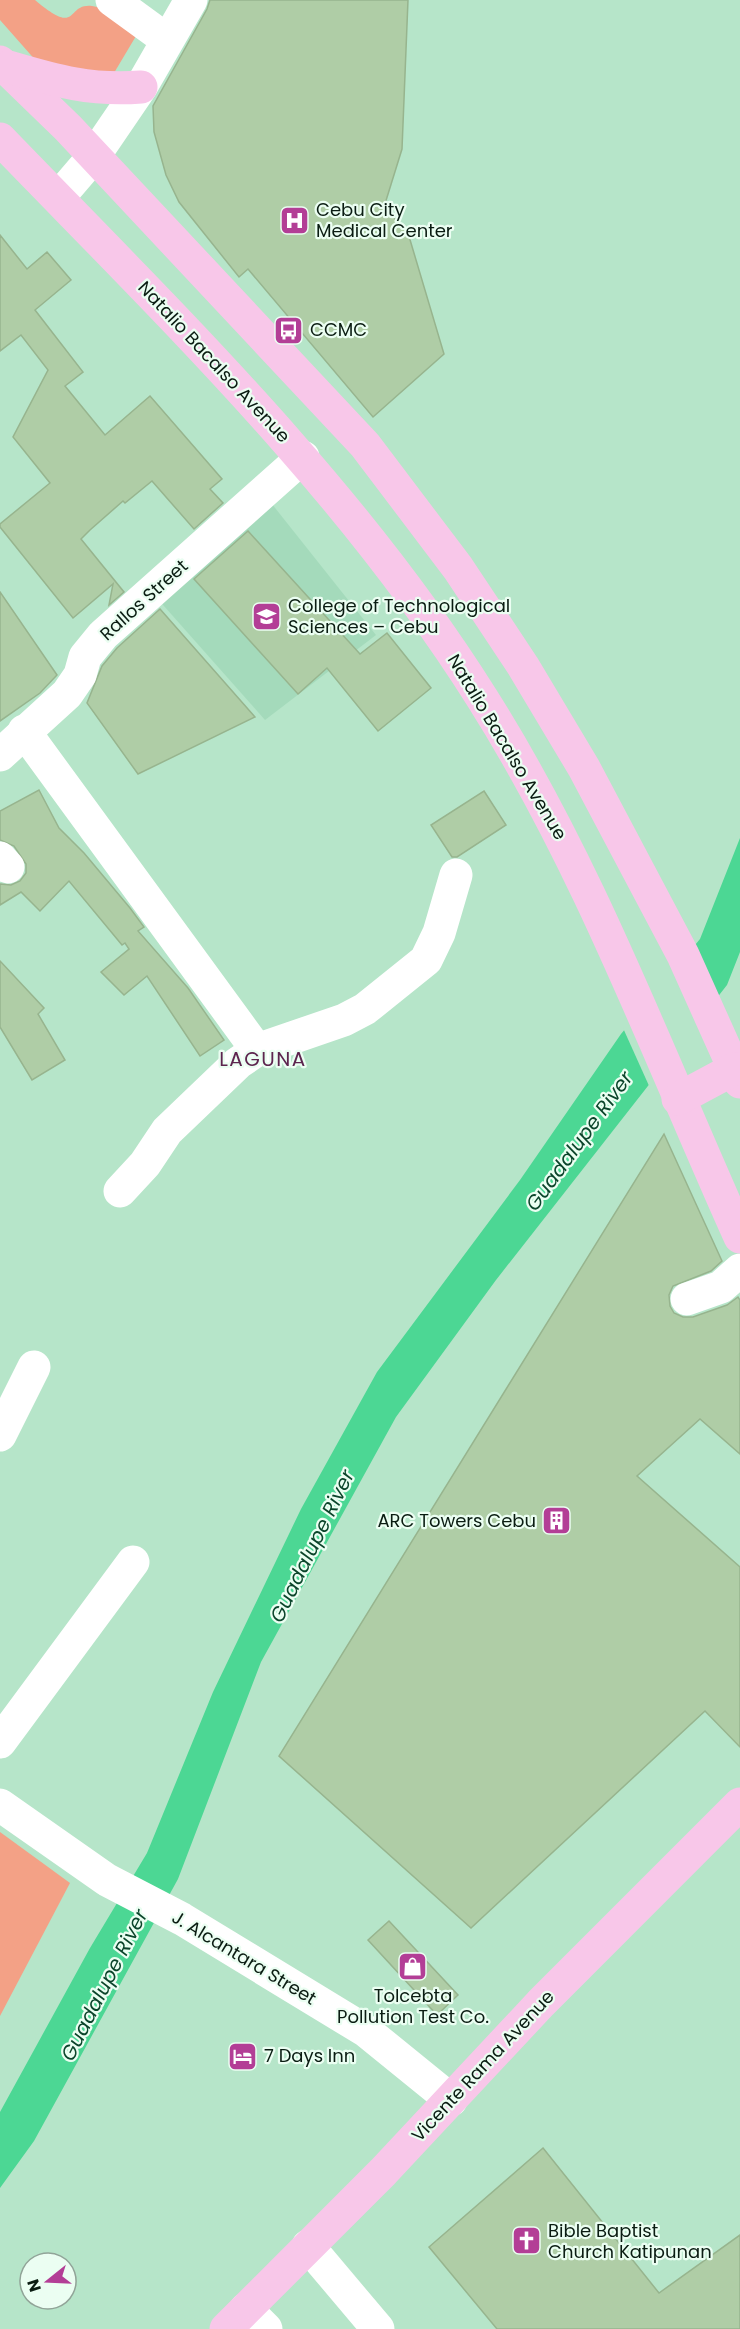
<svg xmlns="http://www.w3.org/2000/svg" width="740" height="2329" font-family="Poppins,sans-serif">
<rect width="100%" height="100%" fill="#b6e5c9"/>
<!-- built -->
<path fill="#a4dabb" d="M264,494L376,635L265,720L156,597Z"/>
<!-- green -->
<g fill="#f3a186">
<path d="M0,0H35C80,38 65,3 92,6C109,8 125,22 139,31L114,73L45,71L0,20Z"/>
<path d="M0,1832L70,1883L0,2016Z"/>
</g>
<!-- water -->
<path fill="#4cd794" d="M740,838V952L727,985L496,1280L396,1417L261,1662L178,1879L34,2141L0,2188V2112L90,1948L147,1853L213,1692L301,1509L377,1372L520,1180L621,1034L700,939Z"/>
<!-- pier -->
<path fill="#b6e5c9" d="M692,945L718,1001L650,1088L623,1028Z"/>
<!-- building -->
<g fill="#afcda6" stroke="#97b48e" stroke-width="1.5">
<path d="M210,0H408L402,149L384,207L408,233L444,354L373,417L248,269L239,277L179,202L166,175L154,132L153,106L207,9Z"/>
<path d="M0,235L27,269L47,252L71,280L35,310L83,372L65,386L105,435L150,396L222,479L210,489L223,503L194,529L152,481L125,503L123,501L90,530L81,539L124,592L109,605L113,584L73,618L0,527V524L50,483L13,437L48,370L21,335L0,351Z"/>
<path d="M248,531L360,654L387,633L431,688L378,731L327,668L298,694L194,579Z"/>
<path d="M0,592L57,675L40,693L0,721Z"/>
<path d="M160,609L255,717L138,774L87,703L102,666L117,648Z"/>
<path d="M39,790L59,828L84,853L130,908L144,927L138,931L188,988L224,1040L200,1056L147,976L124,995L101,972L129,949L125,943L122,945L69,881L40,911L21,892L0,905V884L11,885L20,881L26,873V864L14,846L0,840V811Z"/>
<path d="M484,791L506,825L457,857H452L431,825Z"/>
<path d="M0,961L44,1008L38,1014L65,1060L32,1080L0,1027Z"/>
<path d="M664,1134L722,1261L711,1271L673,1286L669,1295L670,1306L674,1313L683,1317H693L727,1305L738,1297L740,1300V1454L700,1419L637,1476L740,1567V1747L705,1711L471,1928L279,1756Z"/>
<path d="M389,1921L458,1995L437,2015L368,1940Z"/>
<path d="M543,2148L659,2293L740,2235V2329H497L429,2247Z"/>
</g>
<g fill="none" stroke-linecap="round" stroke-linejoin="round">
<!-- minor -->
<g stroke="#fff" stroke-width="33">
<path d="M112,0L167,40"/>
<path d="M58,198L94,156L141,87L191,0"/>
<path d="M24,731L257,1050"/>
<path d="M0,755L67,694L80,675L85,657L103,635L303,457"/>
<path d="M0,858L8,867"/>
<path d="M120,1191L145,1164L167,1131L238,1063L257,1050L344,1020L365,1009L426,960L439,933L456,875"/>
<path d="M687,1299L721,1287L740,1270"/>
<path d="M0,1435L34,1367"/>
<path d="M0,1742L133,1562"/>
<path d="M0,1805L107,1880L182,1919L366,2031L451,2100"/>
<path d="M308,2246L378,2329"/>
<path d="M246,2309L266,2329"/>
</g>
<!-- major -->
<g stroke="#f8c7e9" stroke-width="33">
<path d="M0,62L68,128L365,445L458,568L523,666L584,768L683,955L740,1082"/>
<path d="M9,67C56,81 92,91 141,87"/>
<path d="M0,139C171,316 350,488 482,698C589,867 658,1055 740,1237"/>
<path d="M678,1099L734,1069"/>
<path d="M226,2329L383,2172L541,2003L740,1804"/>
</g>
</g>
<!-- icons -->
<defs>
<symbol id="hospital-square" viewBox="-11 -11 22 22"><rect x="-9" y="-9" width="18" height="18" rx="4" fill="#b33e96" stroke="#ebfef2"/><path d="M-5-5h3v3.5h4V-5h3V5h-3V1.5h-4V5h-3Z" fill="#fff"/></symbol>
<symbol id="bus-square" viewBox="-11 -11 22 22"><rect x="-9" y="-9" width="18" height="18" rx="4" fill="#b33e96" stroke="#ebfef2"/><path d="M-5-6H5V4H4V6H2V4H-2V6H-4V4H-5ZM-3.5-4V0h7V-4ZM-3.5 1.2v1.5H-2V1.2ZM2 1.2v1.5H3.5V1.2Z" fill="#fff"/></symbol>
<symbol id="university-square" viewBox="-11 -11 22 22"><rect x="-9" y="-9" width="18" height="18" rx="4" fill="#b33e96" stroke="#ebfef2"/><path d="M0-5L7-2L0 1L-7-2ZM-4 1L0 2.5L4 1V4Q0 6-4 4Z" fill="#fff"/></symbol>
<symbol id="building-square" viewBox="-11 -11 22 22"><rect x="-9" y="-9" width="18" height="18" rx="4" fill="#b33e96" stroke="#ebfef2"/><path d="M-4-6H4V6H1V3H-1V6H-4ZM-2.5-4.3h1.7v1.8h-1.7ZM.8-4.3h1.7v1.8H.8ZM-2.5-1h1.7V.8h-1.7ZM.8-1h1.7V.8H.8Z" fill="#fff"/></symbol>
<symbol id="shop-square" viewBox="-11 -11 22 22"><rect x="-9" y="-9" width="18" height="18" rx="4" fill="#b33e96" stroke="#ebfef2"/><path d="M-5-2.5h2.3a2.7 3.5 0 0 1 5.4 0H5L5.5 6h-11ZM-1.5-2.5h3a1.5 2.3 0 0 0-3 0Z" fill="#fff"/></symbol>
<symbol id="hotel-square" viewBox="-11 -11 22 22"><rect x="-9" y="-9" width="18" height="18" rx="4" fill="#b33e96" stroke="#ebfef2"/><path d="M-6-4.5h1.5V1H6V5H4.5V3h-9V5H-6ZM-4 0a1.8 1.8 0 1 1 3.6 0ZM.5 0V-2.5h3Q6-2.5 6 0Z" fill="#fff"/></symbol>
<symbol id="church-square" viewBox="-11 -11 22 22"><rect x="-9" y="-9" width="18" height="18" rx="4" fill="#b33e96" stroke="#ebfef2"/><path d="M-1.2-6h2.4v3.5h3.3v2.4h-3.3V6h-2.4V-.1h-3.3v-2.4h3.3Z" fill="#fff"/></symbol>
</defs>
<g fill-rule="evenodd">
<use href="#hospital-square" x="278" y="204" width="33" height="33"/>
<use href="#bus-square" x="272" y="314" width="33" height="33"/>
<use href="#university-square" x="250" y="600" width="33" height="33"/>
<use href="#building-square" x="540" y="1504" width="33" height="33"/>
<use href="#shop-square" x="396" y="1950" width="33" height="33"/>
<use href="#hotel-square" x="226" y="2040" width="33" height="33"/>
<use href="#church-square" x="510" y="2224" width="33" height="33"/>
</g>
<g text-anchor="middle" stroke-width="4.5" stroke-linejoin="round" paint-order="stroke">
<!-- poi labels -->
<g font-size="18" fill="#0a1c12" stroke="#ebfef2" text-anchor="start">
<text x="316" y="216">Cebu City<tspan x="316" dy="21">Medical Center</tspan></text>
<text x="310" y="336">CCMC</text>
<text x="288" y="612">College of Technological<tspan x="288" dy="21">Sciences – Cebu</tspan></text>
<text x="536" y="1527" text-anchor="end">ARC Towers Cebu</text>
<text x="413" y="2002" text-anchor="middle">Tolcebta<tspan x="413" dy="21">Pollution Test Co.</tspan></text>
<text x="264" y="2062">7 Days Inn</text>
<text x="548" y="2237">Bible Baptist<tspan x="548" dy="21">Church Katipunan</tspan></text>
</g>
<!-- street labels -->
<g font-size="18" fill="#0a1c12" stroke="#ebfef2">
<text transform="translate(214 362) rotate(47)" y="6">Natalio Bacalso Avenue</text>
<text transform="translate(144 600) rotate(-42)" y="6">Rallos Street</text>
<text transform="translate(507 747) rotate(59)" y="6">Natalio Bacalso Avenue</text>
<text transform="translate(244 1958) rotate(31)" y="6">J. Alcantara Street</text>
<text transform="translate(483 2066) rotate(-47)" y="6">Vicente Rama Avenue</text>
</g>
<!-- neighbourhood labels -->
<g font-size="20" letter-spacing="1.5" fill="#5d254f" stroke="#ebfef2">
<text x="263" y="1066">LAGUNA</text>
</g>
<!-- water labels -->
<g font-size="20" font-style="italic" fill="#0b452b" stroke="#ebfef2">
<text transform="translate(579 1141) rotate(-54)" y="7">Guadalupe River</text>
<text transform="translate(312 1546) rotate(-64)" y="7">Guadalupe River</text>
<text transform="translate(104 1985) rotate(-63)" y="7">Guadalupe River</text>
</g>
</g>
<!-- north arrow -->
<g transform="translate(48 2281) rotate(252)"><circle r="28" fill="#ebfef2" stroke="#91a498" stroke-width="1.5"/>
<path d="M0-4.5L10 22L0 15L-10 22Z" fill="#b33e96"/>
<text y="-9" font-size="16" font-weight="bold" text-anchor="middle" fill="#0a1c12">N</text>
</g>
</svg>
